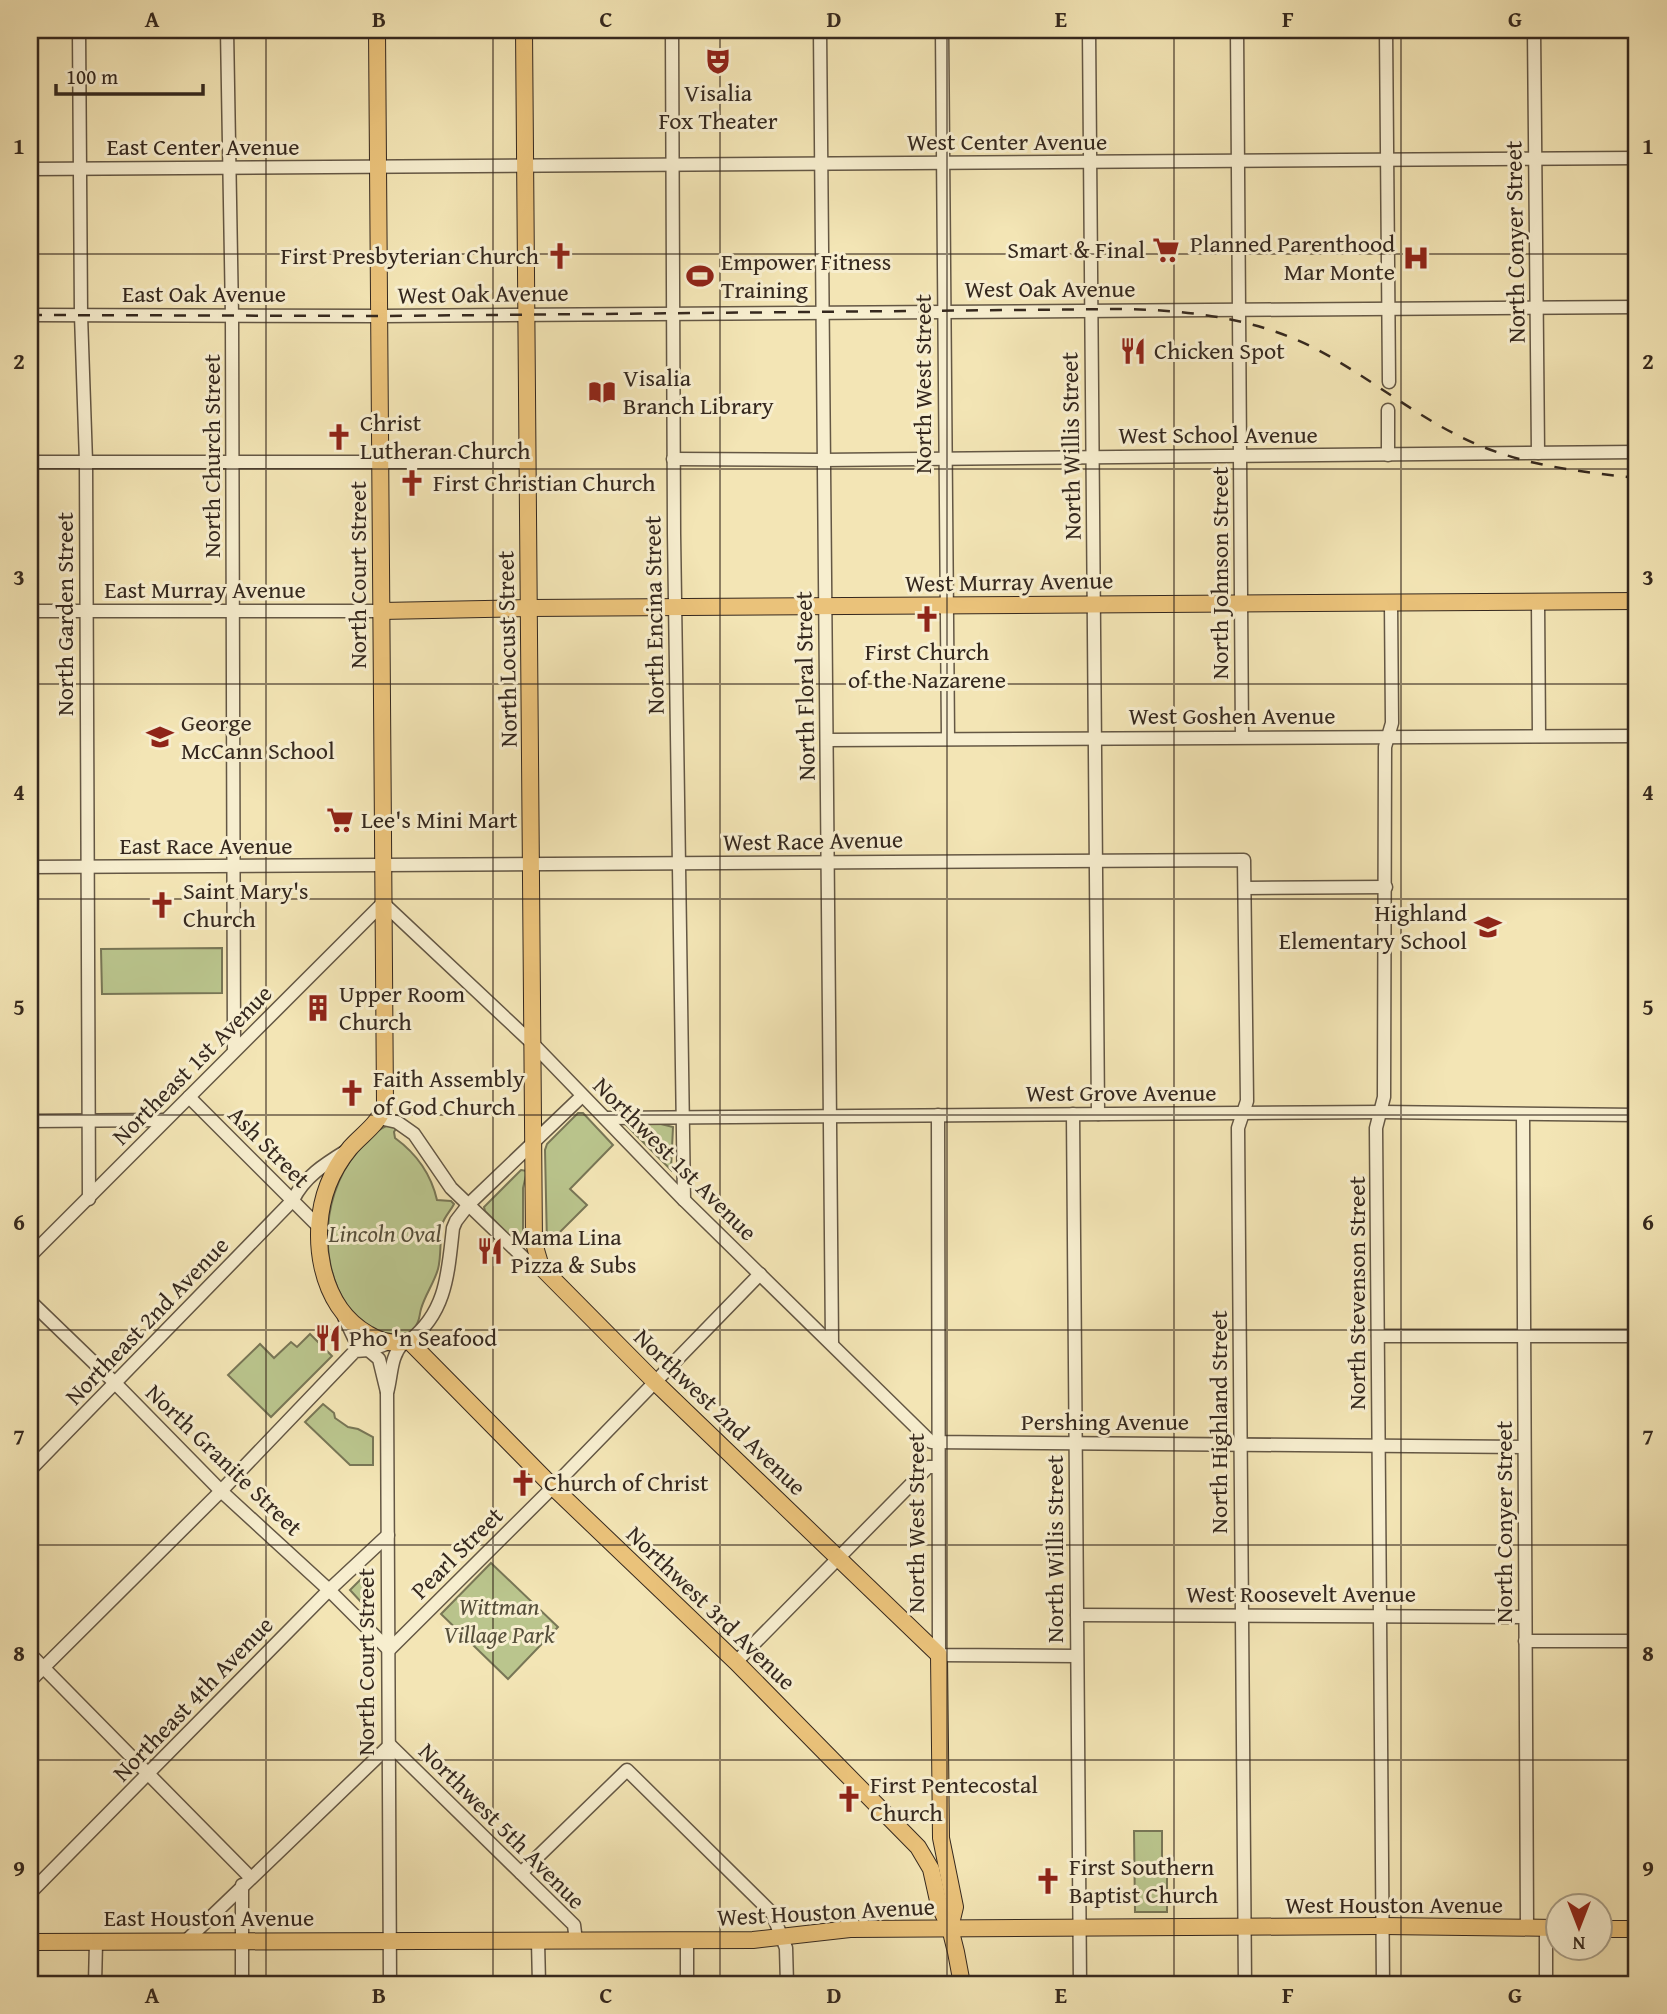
<svg xmlns="http://www.w3.org/2000/svg" width="1667" height="2014" font-family="'Gentium Book Plus',serif">
<rect width="100%" height="100%" fill="#f3e5b5"/>
<filter id="stains"><feTurbulence type="fractalNoise" baseFrequency=".00286" numOctaves="4"/><feColorMatrix values="0 0 0 0 .2 0 0 0 0 .09 0 0 0 0 .02 0 0 0 .5 -.17"/></filter>
<radialGradient id="worn" r=".72"><stop offset=".6" stop-color="#630" stop-opacity="0"/><stop offset="1" stop-color="#630" stop-opacity=".3"/></radialGradient>
<!-- green -->
<g fill="#bac58d" stroke="#787656" stroke-width="2">
<path d="M222,948V993L102,994L101,949Z"/>
<path d="M578,1113H583L613,1145L570,1189L587,1205L547,1245L545,1150L547,1144Z"/>
<path d="M630,1120H645L673,1127L671,1170L626,1125Z"/>
<path d="M389,1125L397,1127L394,1132L395,1138C417,1154 431,1174 437,1200L451,1201L454,1204C451,1210 446,1215 443,1222C439,1237 442,1254 438,1269C434,1283 425,1295 421,1309C419,1316 420,1322 414,1328C407,1337 395,1339 385,1335C379,1333 371,1331 366,1327C316,1285 317,1199 357,1152C366,1142 376,1129 389,1125Z"/>
<path d="M521,1170L527,1171L523,1188V1249L485,1211L484,1207Z"/>
<path d="M310,1334L332,1356L271,1417L228,1375L260,1344L274,1358L291,1342L297,1347Z"/>
<path d="M323,1404L334,1413L335,1418L348,1427L358,1429L373,1437V1465H350L305,1422Z"/>
<path d="M491,1563L558,1627L508,1679L441,1614Z"/>
<path d="M372,1568L373,1586L365,1587V1594L372,1597L373,1615L350,1590Z"/>
<path d="M1134,1831H1162V1870H1167V1912H1135Z"/>
</g>
<g fill="none" stroke-linecap="round" stroke-linejoin="round">
<defs>
<g id="minor">
<path d="M79,30L81,315L86,462L89,1199"/>
<path d="M227,30L232,316L234,1050"/>
<path d="M672,30L674,534L684,1200"/>
<path d="M820,30L832,1343"/>
<path d="M942,30L948,738"/>
<path d="M1089,30L1098,1114"/>
<path d="M1237,30L1242,737"/>
<path d="M1386,30L1389,382"/>
<path d="M1534,30L1538,453"/>
<path d="M30,169L1637,158"/>
<path d="M30,315L383,316L1637,307"/>
<path d="M1388,410V455"/>
<path d="M673,459L823,460L1637,452"/>
<path d="M30,462H528"/>
<path d="M1538,602L1539,736"/>
<path d="M30,611H381"/>
<path d="M827,740L1637,736"/>
<path d="M30,867L1244,860L1247,1101L1238,1128L1245,1984"/>
<path d="M1245,888L1386,887"/>
<path d="M189,1097L319,1227"/>
<path d="M1073,1114L1080,1984"/>
<path d="M938,1115L939,1655L1076,1656"/>
<path d="M1523,1115L1527,1928"/>
<path d="M379,1118L397,1122L414,1134L451,1188L525,1259L541,1267"/>
<path d="M605,1118L1382,1112L1637,1115"/>
<path d="M30,1121L165,1120"/>
<path d="M30,1256L383,903L532,1043L684,1200L931,1442L1524,1447"/>
<path d="M30,1301L115,1383L221,1491L329,1590L389,1650L553,1487L760,1274"/>
<path d="M344,1317L354,1338L379,1359L387,1392"/>
<path d="M1378,1336H1637"/>
<path d="M409,1341C447,1312 448,1272 453,1228L456,1221L469,1204L582,1096"/>
<path d="M30,1470L293,1200C304,1177 325,1164 346,1151"/>
<path d="M1077,1615L1525,1617"/>
<path d="M1525,1641H1637"/>
<path d="M30,1654L250,1877"/>
<path d="M736,1662L928,1467H937"/>
<path d="M30,1681L221,1491L355,1351L369,1350L389,1343"/>
<path d="M521,1873L627,1770L772,1913L786,1948L787,1984"/>
<path d="M30,1893L329,1590L388,1535"/>
<path d="M1546,1928V1984"/>
<path d="M187,1940L390,1745L574,1925L576,1941"/>
<path d="M538,1941L539,1984"/>
<path d="M95,1984L96,1942"/>
<path d="M242,1984V1885"/>
<path d="M390,1984L387,1393C392,1375 390,1357 403,1343"/>
<path d="M687,1984V1941"/>
<path d="M1383,1984L1376,1128L1384,1097L1385,747L1392,723L1391,603"/>
</g>
<g id="major">
<path d="M377,30L385,1103C380,1124 363,1133 350,1148C341,1159 333,1172 328,1185C309,1234 319,1306 368,1334C381,1342 394,1345 409,1341L553,1487L736,1662L918,1847L931,1869L939,1905L950,1928L956,1952L962,1984"/>
<path d="M524,30C525,434 533,838 534,1243L541,1267L655,1382L939,1655L941,1838L955,1907L950,1928"/>
<path d="M381,611L529,608L1637,601"/>
<path d="M1600,1929H1637"/>
<path d="M30,1942L753,1940L850,1929L1382,1926L1558,1928"/>
</g>
</defs>
<!-- minor casing -->
<use href="#minor" stroke="#645744" stroke-width="15"/>
<!-- major casing -->
<use href="#major" stroke="#35281e" stroke-width="18"/>
<!-- minor -->
<use href="#minor" stroke="#f7eecf" stroke-width="12"/>
<!-- major -->
<use href="#major" stroke="#eac27a" stroke-width="16"/>
<!-- rail -->
<path stroke="#35281e" stroke-width="2.5" stroke-dasharray="12 12" stroke-linecap="butt" d="M30,315L383,316L1119,309C1194,310 1268,319 1334,359C1382,387 1425,422 1476,444C1527,466 1582,472 1637,478"/>
</g>
<!-- grid -->
<path fill="none" stroke="#35281e" stroke-width="2" stroke-opacity="0.55" d="M266,30V1984M493,30V1984M720,30V1984M947,30V1984M1174,30V1984M1401,30V1984M30,254H1637M30,469H1637M30,684H1637M30,899H1637M30,1115H1637M30,1330H1637M30,1545H1637M30,1760H1637"/>
<!-- icons -->
<defs>
<symbol id="theatre-bare" viewBox="-9 -9 18 18"><path d="M-5-5.5Q0-4 5-5.5V0Q5 5 0 6Q-5 5-5 0ZM-3.3-2.5H-1v1.5H-3.3ZM1-2.5H3.3v1.5H1ZM-2.8 1Q0 5.5 2.8 1Z" fill="#8f2418" stroke="#f7eecf" stroke-width="2.5" paint-order="stroke"/></symbol>
<symbol id="supermarket-bare" viewBox="-9 -9 18 18"><path d="M-6-5.5h2.5l.6 2H6L4.5 2H-2.5L-4.4-4H-6ZM-1.5 3.2a1.3 1.3 0 1 0 .1 0ZM3 3.2a1.3 1.3 0 1 0 .1 0Z" fill="#8f2418" stroke="#f7eecf" stroke-width="2.5" paint-order="stroke"/></symbol>
<symbol id="church-bare" viewBox="-9 -9 18 18"><path d="M-1.2-6h2.4v3.5h3.3v2.4h-3.3V6h-2.4V-.1h-3.3v-2.4h3.3Z" fill="#8f2418" stroke="#f7eecf" stroke-width="2.5" paint-order="stroke"/></symbol>
<symbol id="hospital-bare" viewBox="-9 -9 18 18"><path d="M-5-5h3v3.5h4V-5h3V5h-3V1.5h-4V5h-3Z" fill="#8f2418" stroke="#f7eecf" stroke-width="2.5" paint-order="stroke"/></symbol>
<symbol id="stadium-bare" viewBox="-9 -9 18 18"><path d="M0-5a6.5 5 0 1 0 0 10a6.5 5 0 1 0 0-10ZM-3.5-1.8h7v3.6h-7Z" fill="#8f2418" stroke="#f7eecf" stroke-width="2.5" paint-order="stroke"/></symbol>
<symbol id="restaurant-bare" viewBox="-9 -9 18 18"><path d="M-5-6h1v4h1v-4h1v4h1v-4h1v5L-1.5 .5V6h-2V.5L-5-1ZM5-6V6H3V1.5H1.5Q1.5-4 5-6Z" fill="#8f2418" stroke="#f7eecf" stroke-width="2.5" paint-order="stroke"/></symbol>
<symbol id="library-bare" viewBox="-9 -9 18 18"><path d="M-6-4Q-3-5.5-.7-3.5V5Q-3 3-6 4ZM6-4Q3-5.5 .7-3.5V5Q3 3 6 4Z" fill="#8f2418" stroke="#f7eecf" stroke-width="2.5" paint-order="stroke"/></symbol>
<symbol id="school-bare" viewBox="-9 -9 18 18"><path d="M0-5L7-2L0 1L-7-2ZM-4 1L0 2.5L4 1V4Q0 6-4 4Z" fill="#8f2418" stroke="#f7eecf" stroke-width="2.5" paint-order="stroke"/></symbol>
<symbol id="building-bare" viewBox="-9 -9 18 18"><path d="M-4-6H4V6H1V3H-1V6H-4ZM-2.5-4.3h1.7v1.8h-1.7ZM.8-4.3h1.7v1.8H.8ZM-2.5-1h1.7V.8h-1.7ZM.8-1h1.7V.8H.8Z" fill="#8f2418" stroke="#f7eecf" stroke-width="2.5" paint-order="stroke"/></symbol>
</defs>
<g fill-rule="evenodd">
<use href="#theatre-bare" x="699" y="42" width="38" height="38"/>
<use href="#supermarket-bare" x="1147" y="231" width="38" height="38"/>
<use href="#church-bare" x="541" y="237" width="38" height="38"/>
<use href="#hospital-bare" x="1397" y="239" width="38" height="38"/>
<use href="#stadium-bare" x="681" y="257" width="38" height="38"/>
<use href="#restaurant-bare" x="1114" y="332" width="38" height="38"/>
<use href="#library-bare" x="583" y="373" width="38" height="38"/>
<use href="#church-bare" x="320" y="418" width="38" height="38"/>
<use href="#church-bare" x="393" y="464" width="38" height="38"/>
<use href="#church-bare" x="908" y="600" width="38" height="38"/>
<use href="#school-bare" x="141" y="718" width="38" height="38"/>
<use href="#supermarket-bare" x="321" y="801" width="38" height="38"/>
<use href="#church-bare" x="143" y="886" width="38" height="38"/>
<use href="#school-bare" x="1469" y="908" width="38" height="38"/>
<use href="#building-bare" x="299" y="989" width="38" height="38"/>
<use href="#church-bare" x="333" y="1074" width="38" height="38"/>
<use href="#restaurant-bare" x="471" y="1232" width="38" height="38"/>
<use href="#restaurant-bare" x="309" y="1319" width="38" height="38"/>
<use href="#church-bare" x="504" y="1464" width="38" height="38"/>
<use href="#church-bare" x="830" y="1780" width="38" height="38"/>
<use href="#church-bare" x="1029" y="1862" width="38" height="38"/>
</g>
<g text-anchor="middle" stroke-width="6" stroke-linejoin="round" paint-order="stroke">
<!-- poi labels -->
<g font-size="24" fill="#35281e" stroke="#f7eecf" text-anchor="start">
<text x="718" y="101" text-anchor="middle">Visalia<tspan x="718" dy="28">Fox Theater</tspan></text>
<text x="1395" y="252" text-anchor="end">Planned Parenthood<tspan x="1395" dy="28">Mar Monte</tspan></text>
<text x="1145" y="258" text-anchor="end">Smart &amp; Final</text>
<text x="539" y="264" text-anchor="end">First Presbyterian Church</text>
<text x="721" y="270">Empower Fitness<tspan x="721" dy="28">Training</tspan></text>
<text x="1154" y="359">Chicken Spot</text>
<text x="623" y="386">Visalia<tspan x="623" dy="28">Branch Library</tspan></text>
<text x="360" y="431">Christ<tspan x="360" dy="28">Lutheran Church</tspan></text>
<text x="433" y="491">First Christian Church</text>
<text x="927" y="660" text-anchor="middle">First Church<tspan x="927" dy="28">of the Nazarene</tspan></text>
<text x="181" y="731">George<tspan x="181" dy="28">McCann School</tspan></text>
<text x="361" y="828">Lee's Mini Mart</text>
<text x="183" y="899">Saint Mary's<tspan x="183" dy="28">Church</tspan></text>
<text x="1467" y="921" text-anchor="end">Highland<tspan x="1467" dy="28">Elementary School</tspan></text>
<text x="339" y="1002">Upper Room<tspan x="339" dy="28">Church</tspan></text>
<text x="373" y="1087">Faith Assembly<tspan x="373" dy="28">of God Church</tspan></text>
<text x="511" y="1245">Mama Lina<tspan x="511" dy="28">Pizza &amp; Subs</tspan></text>
<text x="349" y="1346">Pho 'n Seafood</text>
<text x="544" y="1491">Church of Christ</text>
<text x="870" y="1793">First Pentecostal<tspan x="870" dy="28">Church</tspan></text>
<text x="1069" y="1875">First Southern<tspan x="1069" dy="28">Baptist Church</tspan></text>
</g>
<!-- street labels -->
<g font-size="24" fill="#35281e" stroke="#f7eecf">
<text x="1007" y="150">West Center Avenue</text>
<text x="203" y="155">East Center Avenue</text>
<text transform="translate(1515 242) rotate(-91)" y="8">North Conyer Street</text>
<text x="1050" y="297">West Oak Avenue</text>
<text x="204" y="302">East Oak Avenue</text>
<text transform="translate(483 294) rotate(-1)" y="8">West Oak Avenue</text>
<text transform="translate(923 384) rotate(-90)" y="8">North West Street</text>
<text x="1218" y="443">West School Avenue</text>
<text transform="translate(1071 446) rotate(-91)" y="8">North Willis Street</text>
<text transform="translate(212 456) rotate(-90)" y="8">North Church Street</text>
<text transform="translate(1220 573) rotate(-90)" y="8">North Johnson Street</text>
<text transform="translate(358 575) rotate(-90)" y="8">North Court Street</text>
<text transform="translate(1009 582) rotate(-1)" y="8">West Murray Avenue</text>
<text x="205" y="598">East Murray Avenue</text>
<text transform="translate(65 614) rotate(-90)" y="8">North Garden Street</text>
<text transform="translate(654 615) rotate(-91)" y="8">North Encina Street</text>
<text transform="translate(507 649) rotate(-91)" y="8">North Locust Street</text>
<text transform="translate(805 686) rotate(-91)" y="8">North Floral Street</text>
<text x="1232" y="724">West Goshen Avenue</text>
<text transform="translate(813 841) rotate(-1)" y="8">West Race Avenue</text>
<text x="206" y="854">East Race Avenue</text>
<text transform="translate(192 1065) rotate(-45)" y="8">Northeast 1st Avenue</text>
<text x="1121" y="1101">West Grove Avenue</text>
<text transform="translate(269 1147) rotate(45)" y="8">Ash Street</text>
<text transform="translate(675 1159) rotate(45)" y="8">Northwest 1st Avenue</text>
<text transform="translate(1357 1293) rotate(-90)" y="8">North Stevenson Street</text>
<text transform="translate(147 1321) rotate(-46)" y="8">Northeast 2nd Avenue</text>
<text transform="translate(720 1412) rotate(44)" y="8">Northwest 2nd Avenue</text>
<text x="1105" y="1430">Pershing Avenue</text>
<text transform="translate(1219 1422) rotate(-90)" y="8">North Highland Street</text>
<text transform="translate(224 1460) rotate(44)" y="8">North Granite Street</text>
<text transform="translate(1504 1522) rotate(-90)" y="8">North Conyer Street</text>
<text transform="translate(916 1523) rotate(-90)" y="8">North West Street</text>
<text transform="translate(1055 1549) rotate(-90)" y="8">North Willis Street</text>
<text transform="translate(457 1553) rotate(-45)" y="8">Pearl Street</text>
<text x="1301" y="1602">West Roosevelt Avenue</text>
<text transform="translate(711 1608) rotate(44)" y="8">Northwest 3rd Avenue</text>
<text transform="translate(366 1662) rotate(-90)" y="8">North Court Street</text>
<text transform="translate(193 1699) rotate(-46)" y="8">Northeast 4th Avenue</text>
<text transform="translate(502 1826) rotate(45)" y="8">Northwest 5th Avenue</text>
<text x="1394" y="1913">West Houston Avenue</text>
<text transform="translate(826 1912) rotate(-3)" y="8">West Houston Avenue</text>
<text x="209" y="1926">East Houston Avenue</text>
</g>
<!-- park labels -->
<g font-size="24" font-style="italic" fill="#564f3a" stroke="#f7eecf">
<text x="385" y="1242">Lincoln Oval</text>
<text x="499" y="1615">Wittman<tspan x="499" dy="28">Village Park</tspan></text>
</g>
</g>
<!-- margin -->
<rect width="1667" height="2014" fill="none" stroke="#f3e5b5" stroke-width="77"/>
<!-- north arrow -->
<g transform="translate(1579 1927) rotate(180)"><circle r="33" fill="#f7eecf" stroke="#a99f88" stroke-width="2"/>
<path d="M0-5L12 26L0 18L-12 26Z" fill="#8f2418"/>
<text y="-10" font-size="19" font-weight="bold" text-anchor="middle" fill="#35281e">N</text>
</g>
<!-- scale -->
<path d="M56 84v10h147v-10" fill="none" stroke="#35281e" stroke-width="3.5"/>
<text x="66" y="84" font-size="21" fill="#35281e" stroke="#f7eecf" stroke-width="5" paint-order="stroke">100 m</text>
<rect x="38" y="38" width="1590" height="1938" fill="none" stroke="#35281e" stroke-width="2.5"/>
<g font-size="23" text-anchor="middle" font-weight="bold" fill="#35281e">
<text x="152" y="27">A</text>
<text x="379" y="27">B</text>
<text x="606" y="27">C</text>
<text x="834" y="27">D</text>
<text x="1061" y="27">E</text>
<text x="1288" y="27">F</text>
<text x="1515" y="27">G</text>
<text x="19" y="154">1</text>
<text x="1648" y="154">1</text>
<text x="19" y="369">2</text>
<text x="1648" y="369">2</text>
<text x="19" y="585">3</text>
<text x="1648" y="585">3</text>
<text x="19" y="800">4</text>
<text x="1648" y="800">4</text>
<text x="19" y="1015">5</text>
<text x="1648" y="1015">5</text>
<text x="19" y="1230">6</text>
<text x="1648" y="1230">6</text>
<text x="19" y="1445">7</text>
<text x="1648" y="1445">7</text>
<text x="19" y="1661">8</text>
<text x="1648" y="1661">8</text>
<text x="19" y="1876">9</text>
<text x="1648" y="1876">9</text>
<text x="152" y="2003">A</text>
<text x="379" y="2003">B</text>
<text x="606" y="2003">C</text>
<text x="834" y="2003">D</text>
<text x="1061" y="2003">E</text>
<text x="1288" y="2003">F</text>
<text x="1515" y="2003">G</text>
</g>
<rect width="100%" height="100%" filter="url(#stains)"/>
<rect width="100%" height="100%" fill="url(#worn)"/>
</svg>
